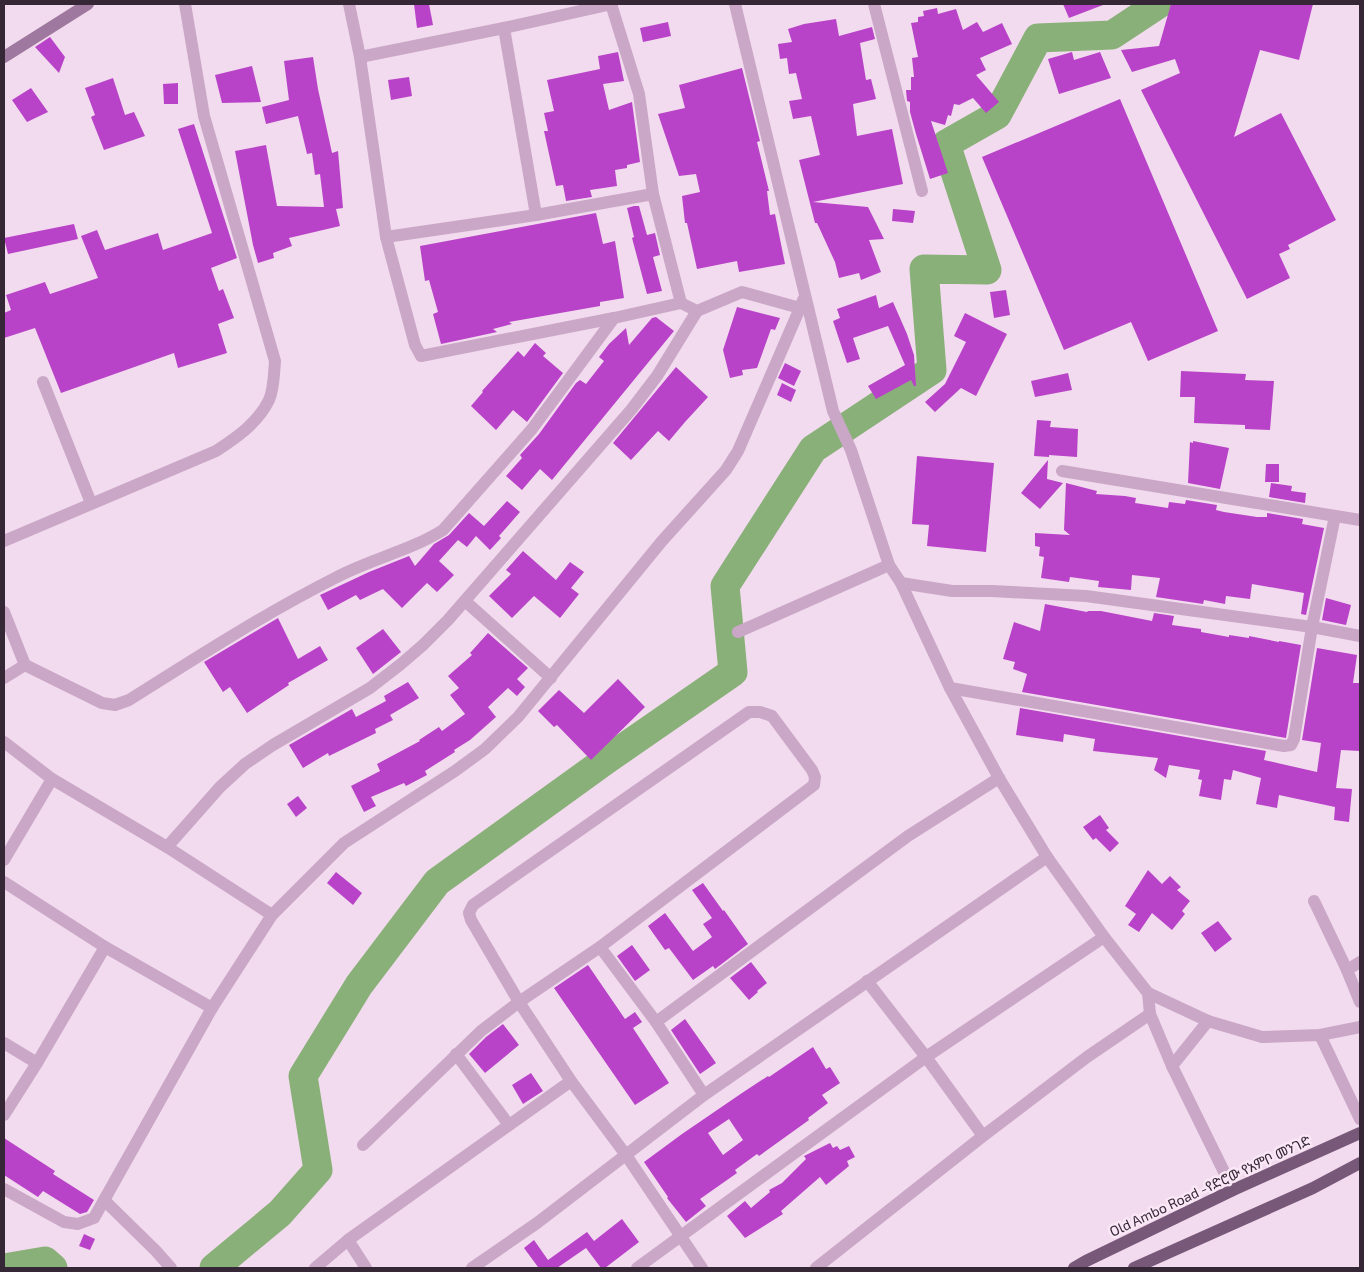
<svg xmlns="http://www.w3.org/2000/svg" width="1364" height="1272" font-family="'Exo 2','Noto Sans Ethiopic',sans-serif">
<rect width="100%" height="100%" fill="#f2dbee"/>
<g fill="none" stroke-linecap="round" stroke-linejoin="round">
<!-- river -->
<g stroke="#8ab079" stroke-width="29">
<path d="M4,1268L45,1261L53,1268"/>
<path d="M214,1268L280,1213L318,1170L303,1076L359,985L437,882L606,760L733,672L725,586L813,449L932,370L924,269L987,270L946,144L997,115L1038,38L1112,35L1159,4"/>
</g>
</g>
<!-- building -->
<g fill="#b943c8" fill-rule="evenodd">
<path d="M414,4H429L433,25L417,28Z"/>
<path d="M1063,4H1103V5L1069,18Z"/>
<path d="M1171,4H1313L1299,60L1260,50L1234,137L1281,113L1336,220L1288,245L1290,249L1279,254L1290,278L1247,299L1141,90L1180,73L1175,59L1132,72L1121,50L1159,46Z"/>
<path d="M937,8L938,14L956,9L963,30L977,22L983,32L1002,23L1012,44L980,58L986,70L976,75L999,102L986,113L973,98L959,105L954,104L951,116L948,115L945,125L931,121L948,173L930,179L916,134L910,112V102L907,101L906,90H911V77H914L912,58L918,57L911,23L918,22V17L924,16L923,11Z"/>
<path d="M836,19L839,36L872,27L875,39L860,43L866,80L871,79L876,99L853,104L857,136L892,129L903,184L813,202L868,207L884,239L869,240L881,272L861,280L859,273L839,278L835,262L817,223H815L799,160L820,155L811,116L793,119L789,101L802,99L796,73L789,74L787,58L780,59L778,44L792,42L788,29L804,24Z"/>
<path d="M668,22L671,36L643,42L640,28Z"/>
<path d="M50,37L65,57L59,73L35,47Z"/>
<path d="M618,52L624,81L603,84L609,110L632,102L640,162L627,165V168L615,170L617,186L590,190L592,197L566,201L563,185L556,186L544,131H548L544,113L554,111L547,80L600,69L598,56Z"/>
<path d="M1072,52L1074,60L1100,52L1111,78L1059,94L1048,59Z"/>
<path d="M313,57L318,89L332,153L338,151L343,208L336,209L340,226L289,238L292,246L273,253L274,258L258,263L253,245L235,151L266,145L277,206L324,207L320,174L315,175L312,153L307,154L298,116L266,124L262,107L289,100L284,61Z"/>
<path d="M252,66L261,102L222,103L215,75Z"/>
<path d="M742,68L760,141L757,142L769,191H767L770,215L775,214L785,264L739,272L737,261L697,269L687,223H685L682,196L700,192L696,174L679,176L658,114L685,108L679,85Z"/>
<path d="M409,77L412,96L391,100L388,80Z"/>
<path d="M113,78L125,115L134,112L145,136L104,150L91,117L95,115L85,88Z"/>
<path d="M178,83V104H164L163,84Z"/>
<path d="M31,88L48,112L27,122L12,100Z"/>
<path d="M1120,99L1218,331L1148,361L1131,322L1064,350L982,157Z"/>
<path d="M194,124L237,258L211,268L219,291L223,289L234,318L218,324L227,353L178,368L174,353L61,393L35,328L4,338V313L11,310L6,295L45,282L50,294L98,278L81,236L97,230L105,250L158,233L163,250L212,233L178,129Z"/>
<path d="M634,206H639L647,235L655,233L660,255L653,257L662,291L647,294L632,238L634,237L627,208Z"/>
<path d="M893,209L915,211L913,223L892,221Z"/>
<path d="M596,213L603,244L615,241L624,298L600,302V306L509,322L512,324L493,329L497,332L441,344L433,314L438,312L429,280L425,281L420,246Z"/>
<path d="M74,224L78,239L8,254L4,238Z"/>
<path d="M1006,290L1010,315L994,318L990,292Z"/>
<path d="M876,295L879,308L893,302L907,334L914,355L916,386H914L911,380L876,399L868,386L905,365L888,326L853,338L860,359L847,363L833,321L840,318L837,309Z"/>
<path d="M737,307L780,318L775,330L771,329L757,368L742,370L743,375L730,378L723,350Z"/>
<path d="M965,313L1007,334L976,396L961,388L935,412L925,402L945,384L966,342L954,336Z"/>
<path d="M656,317L674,331L552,480L540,469L522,490L506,476L522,458L520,455L539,434L576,383L580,380L586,384L604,361L599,357L609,344L626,328L629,345L652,318Z"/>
<path d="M535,343L546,353L543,356L563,373L527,422L513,410L496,430L471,406L483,392L482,391L518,351L524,357Z"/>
<path d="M785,363L801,371L794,386L778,378Z"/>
<path d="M676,367L708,397L685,422L669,441L658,431L631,460L613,443Z"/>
<path d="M1181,371L1246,374L1245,380L1274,381L1270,430L1245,429V425L1194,423L1195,397H1180Z"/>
<path d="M1068,373L1072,390L1035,397L1031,381Z"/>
<path d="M782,383L796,390L791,402L777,395Z"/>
<path d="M1037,420L1051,421L1050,427L1078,429L1077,457L1049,455V457L1034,456Z"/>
<path d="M1193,441L1229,448L1220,489L1188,483L1190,442L1193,443Z"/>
<path d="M917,456L994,463L986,552L927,546L929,525L912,524Z"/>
<path d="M1048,460L1047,479L1063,483L1040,509L1021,493Z"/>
<path d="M1266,464H1279V482H1265Z"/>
<path d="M1066,483L1097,491L1096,494L1125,496L1136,498L1135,503L1168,508L1169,502L1185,504L1186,500L1217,505L1216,510L1224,512L1257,517H1267V513L1303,519L1302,524L1324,528L1306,615L1301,614L1304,593L1252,584L1250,599L1226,596L1225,604L1204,600L1203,604L1156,597L1160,578L1132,575L1131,590L1098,587L1099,581L1070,577L1069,582L1041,578L1044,557L1039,556L1040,547L1035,546V533L1070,535L1064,530Z"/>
<path d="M1271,483L1292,486L1291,491L1306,493L1305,503L1269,497Z"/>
<path d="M507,501L520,512L499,536L501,538L490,550L476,536L467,547L458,540L439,561L454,575L437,592L427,583L402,608L383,589L360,600L356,595L328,610L320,595L369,572L409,556L415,566L434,544L449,535L469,513L484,526Z"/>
<path d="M523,551L556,580L570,562L584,572L571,588L579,594L560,618L534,596L512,618L489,596L511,574L506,570Z"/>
<path d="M1326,598L1351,605L1346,625L1322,620Z"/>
<path d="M1045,604L1087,612L1088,611H1101L1152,621L1154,613L1174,616L1172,625L1201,629V632L1229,637V635L1249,638V636L1279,642V641L1301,645L1286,738L1022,692L1027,674L1013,669L1015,662L1003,659L1014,622L1040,631Z"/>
<path d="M278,618L298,659L320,646L328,660L288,683L289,685L247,713L230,687L223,692L204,662Z"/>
<path d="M383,629L401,652L373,674L356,648Z"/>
<path d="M488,633L528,668L517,679L525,687L517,696L508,688L488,707L496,717L470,740L454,750L455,752L425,771L427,775L406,786L404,783L371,797L376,806L364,812L351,786L380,771L377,764L420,741L419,740L439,727L442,731L465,714L450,695L459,688L448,676L472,655L470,653Z"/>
<path d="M1317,648L1357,655L1353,683H1360V751L1341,750L1336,788L1352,789L1349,822L1334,820L1335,807L1279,795L1277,808L1256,804L1261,778L1233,770L1231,780L1224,779L1221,800L1199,796L1202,780L1198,779L1200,770L1169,765L1166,778L1154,770L1158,758L1093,751L1095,739L1064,734L1063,742L1016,735L1020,708L1266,751L1264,760L1317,772L1321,743L1302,740Z"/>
<path d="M618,679L645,707L591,760L557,725L554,727L538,711L559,690L584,713Z"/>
<path d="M408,682L419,698L390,715L393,720L375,729L376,733L329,756L328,753L303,768L289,745L352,709L356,717L386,701L384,696Z"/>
<path d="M298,796L307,808L296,817L287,804Z"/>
<path d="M1100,815L1109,828L1106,830L1119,843L1110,852L1096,838L1093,840L1083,827Z"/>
<path d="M1148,870L1162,884L1170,876L1181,887L1177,890L1190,901L1182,911L1185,914L1172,930L1152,913L1139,932L1128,925L1136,914L1125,906Z"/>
<path d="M336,872L362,893L353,905L327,883Z"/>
<path d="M703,883L723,911L724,910L748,944L715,969L713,966L693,980L669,948L665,950L648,926L665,913L693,951L712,937L703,924L712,918L692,890Z"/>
<path d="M1218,921L1232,939L1215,952L1201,933Z"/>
<path d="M632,945L650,970L635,981L617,956Z"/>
<path d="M751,962L767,983L757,991L758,992L749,1000L730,978Z"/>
<path d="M588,965L625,1019L635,1012L642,1022L633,1028L669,1083L635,1105L554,988Z"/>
<path d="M685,1019L716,1063L700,1074L671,1030Z"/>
<path d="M503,1024L519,1045L485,1073L469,1054L486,1037Z"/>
<path d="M813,1047L826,1069L830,1067L840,1083L822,1095L828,1103L808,1118L809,1120L759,1156L757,1154L735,1170L737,1173L700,1199L706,1206L686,1222L667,1198L668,1197L644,1162L682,1134L742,1093L768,1076L769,1077ZM729,1119L743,1140L723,1155L708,1133Z"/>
<path d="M531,1073L543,1091L523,1104L512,1085Z"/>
<path d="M4,1138L55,1171L53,1174L94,1200L87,1212L80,1214L43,1191L38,1197L4,1175Z"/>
<path d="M830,1143L833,1148L837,1146L840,1150L849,1146L855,1157L847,1161L849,1166L826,1185L820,1177L781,1211L783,1214L745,1238L727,1216L745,1201L751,1208L770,1192L769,1190L782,1183L806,1159L804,1156Z"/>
<path d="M622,1219L639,1242L605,1268H601L586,1248L557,1268H535L538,1267L524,1248L534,1240L548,1260L587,1232L594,1241Z"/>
<path d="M84,1234L95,1239L90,1250L79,1246Z"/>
</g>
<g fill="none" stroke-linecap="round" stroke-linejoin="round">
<!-- street -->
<g stroke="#caa7c7" stroke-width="12">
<path d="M349,4L360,57L386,237L415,345L421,356L614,318L681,303L697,311L742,292L800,308L803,300"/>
<path d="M611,4L639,94L653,194L681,303"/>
<path d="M735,4L833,411L851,450L889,565L901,583L950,688L1284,746L1291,745L1294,739L1312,627L1335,516"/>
<path d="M874,4L922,191"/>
<path d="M504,28L536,215"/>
<path d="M360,57L504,28L612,4"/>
<path d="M386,237L536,215L653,194"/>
<path d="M43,382L91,503"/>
<path d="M1062,471L1360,520"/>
<path d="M4,541L216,451C236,438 258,423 269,400C274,389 274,373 275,361L204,116L185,4"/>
<path d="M901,583L952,591H992L1086,596L1312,627L1360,636"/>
<path d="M465,601L551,678"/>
<path d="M4,612L25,665"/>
<path d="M738,632L889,565"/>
<path d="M4,678L25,665L102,703L115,705L129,700C197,657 264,614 335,578C370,559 410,551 443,530L532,429L614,318"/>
<path d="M950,688L999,778L1047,857L1104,937L1148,993L1150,1014L1172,1066L1233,1190"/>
<path d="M4,742L52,779L167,847L272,915"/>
<path d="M167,847L220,787L245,764L273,745L370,688L401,664L423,645L448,620L631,410L657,376L697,311"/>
<path d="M4,860L52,779"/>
<path d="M4,882L105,947L212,1008"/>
<path d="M1314,901L1347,970L1360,1002"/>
<path d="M600,947L656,1022L908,836L999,778"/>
<path d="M1347,970L1360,962"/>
<path d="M867,981L926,1057L983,1136"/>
<path d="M1148,993L1208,1021L1262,1037L1320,1035L1360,1027"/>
<path d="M656,1022L704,1095"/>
<path d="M1320,1035L1360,1119"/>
<path d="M4,1043L37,1063"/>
<path d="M456,1054L509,1125"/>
<path d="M1172,1066L1208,1021"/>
<path d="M4,1115L37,1063L105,947"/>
<path d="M363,1145L481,1031L519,1002L600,947L814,785L815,777L812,770L772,716L760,712H749L473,905L469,913L471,920L519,1002L571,1081L626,1155L702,1268"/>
<path d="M4,1189L64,1222L78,1224L94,1218L212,1008L272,915L344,843L455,771L485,749L518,717L662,541L726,470L738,451L800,308"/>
<path d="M104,1200L156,1251L171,1268"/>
<path d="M348,1240L366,1268"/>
<path d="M315,1268L348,1240L571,1081"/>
<path d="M472,1268L537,1223L704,1095L1047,857"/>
<path d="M637,1268L926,1057L1104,937"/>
<path d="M816,1268L983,1136L1087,1057L1150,1014"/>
</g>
<!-- secondary -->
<path stroke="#9e789e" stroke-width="12" d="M4,57L88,4"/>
<!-- primary -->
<g stroke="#785879" stroke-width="12">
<path d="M1074,1268L1086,1261L1233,1190L1360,1133"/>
<path d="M1134,1268L1313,1188L1360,1163"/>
</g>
</g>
<g text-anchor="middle" stroke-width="5" stroke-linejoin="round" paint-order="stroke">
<!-- street labels -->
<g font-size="14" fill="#362737" stroke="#fae7f6">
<text transform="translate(1210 1186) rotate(-25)" y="5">Old Ambo Road -የድሮው የአምቦ መንገድ</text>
</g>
</g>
<!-- border -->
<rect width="1364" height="1272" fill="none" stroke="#362737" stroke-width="10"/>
</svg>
